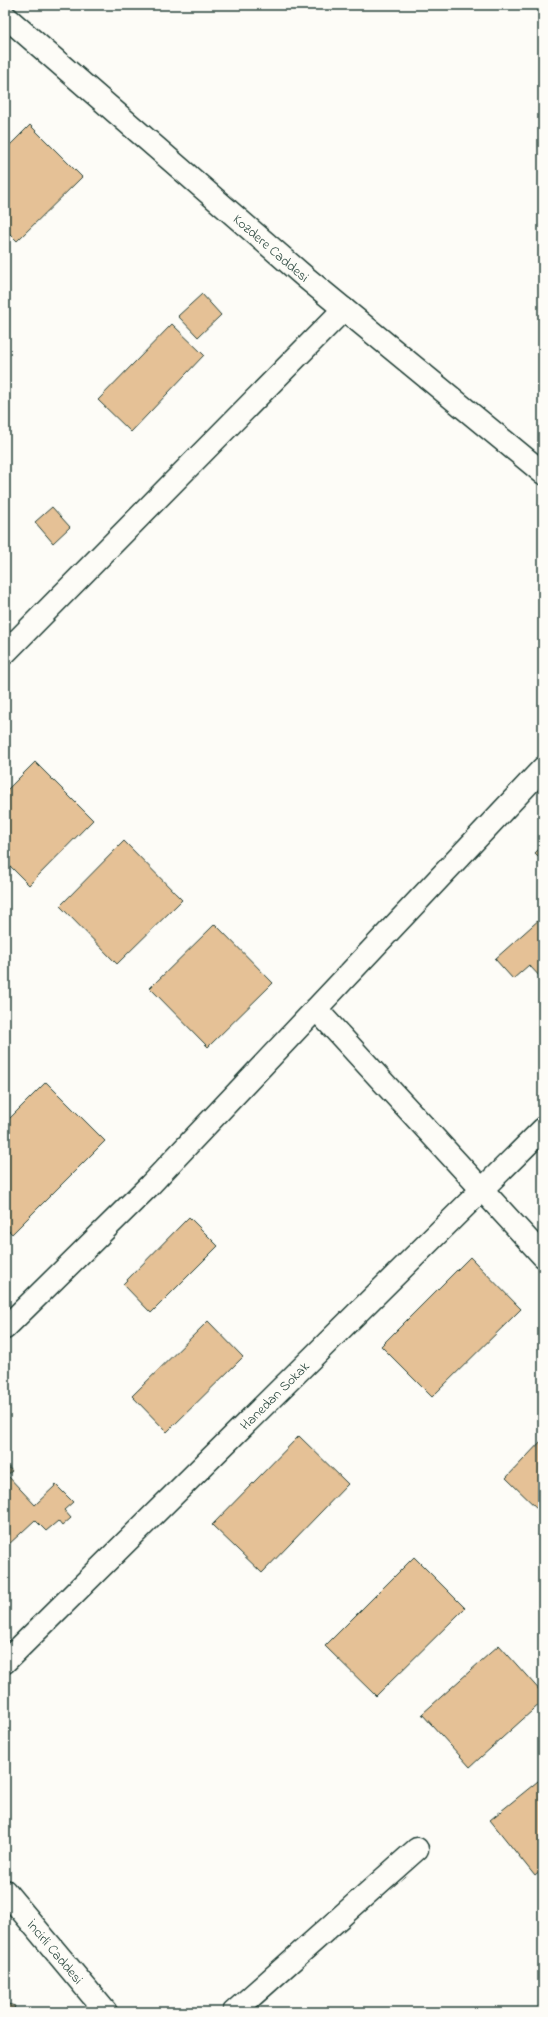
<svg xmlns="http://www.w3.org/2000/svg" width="548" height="2017" font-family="'Indie Flower',sans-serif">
<rect width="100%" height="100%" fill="#fdfcf7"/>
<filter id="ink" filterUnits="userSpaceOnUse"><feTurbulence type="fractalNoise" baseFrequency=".025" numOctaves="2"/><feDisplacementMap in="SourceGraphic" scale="8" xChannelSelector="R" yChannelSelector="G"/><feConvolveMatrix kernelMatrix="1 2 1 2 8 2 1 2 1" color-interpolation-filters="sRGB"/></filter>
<g filter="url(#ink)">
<!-- building -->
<g fill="#e5c196" stroke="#1f3d34">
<path d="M30,125L82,177L17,241L5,229V150Z"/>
<path d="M202,294L221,315L198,337L178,316Z"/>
<path d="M172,324L204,355L131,432L98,400Z"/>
<path d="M52,507L70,527L53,543L35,522Z"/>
<path d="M35,762L93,820L29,885L5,861V792Z"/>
<path d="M124,841L182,900L117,964L60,906Z"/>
<path d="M543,845V861L535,853Z"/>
<path d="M541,918L543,921V980L529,965L513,979L495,959Z"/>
<path d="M215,924L273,983L208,1047L150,988Z"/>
<path d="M46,1082L105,1141L12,1234L5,1227V1123Z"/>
<path d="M189,1217L218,1246L151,1313L123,1284Z"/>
<path d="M470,1257L521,1309L432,1397L381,1346Z"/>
<path d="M208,1321L243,1357L167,1432L132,1396Z"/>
<path d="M299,1436L348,1484L262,1573L212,1525Z"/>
<path d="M543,1439V1514L506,1478Z"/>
<path d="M5,1463L12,1471L7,1475L35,1505L56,1485L73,1502L64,1510L71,1518L62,1526L58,1521L46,1531L35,1520L7,1546L5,1544Z"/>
<path d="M414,1557L465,1608L376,1696L325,1646Z"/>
<path d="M499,1645L543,1694V1701L470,1767L422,1714Z"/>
<path d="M543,1777V1869L535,1876L490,1820Z"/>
<path d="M5,2003L15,2006L13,2012H5Z"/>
</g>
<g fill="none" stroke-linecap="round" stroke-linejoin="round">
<defs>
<g id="minor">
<path id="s1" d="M5,16L305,277L543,473"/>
<path d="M5,653L344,309"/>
<path d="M316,1009L543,1256"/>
<path d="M5,1328L149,1186L543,768"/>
<path id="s2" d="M5,1662L543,1129"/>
<path id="s3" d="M5,1891L106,2012"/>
<path d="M234,2012L417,1849"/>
</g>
</defs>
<!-- minor casing -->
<use href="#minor" stroke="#1f3d34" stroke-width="25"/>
<!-- minor -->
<use href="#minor" stroke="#fdfcf7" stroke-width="22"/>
</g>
</g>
<g text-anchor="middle" stroke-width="3" stroke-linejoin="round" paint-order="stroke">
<!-- street labels -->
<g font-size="14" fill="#1f3d34" stroke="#fdfcf7">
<text dy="5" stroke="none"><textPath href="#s1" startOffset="353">Kozdere Caddesi</textPath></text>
<text dy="5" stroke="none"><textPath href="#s2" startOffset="379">Hanedan Sokak</textPath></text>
<text dy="5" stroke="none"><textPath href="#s3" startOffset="79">İncirli Caddesi</textPath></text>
</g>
</g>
<!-- margin -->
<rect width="548" height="2017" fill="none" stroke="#fdfcf7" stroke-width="20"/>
<rect x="10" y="10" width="528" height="1997" fill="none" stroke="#1f3d34" stroke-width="1.5" filter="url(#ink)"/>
</svg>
